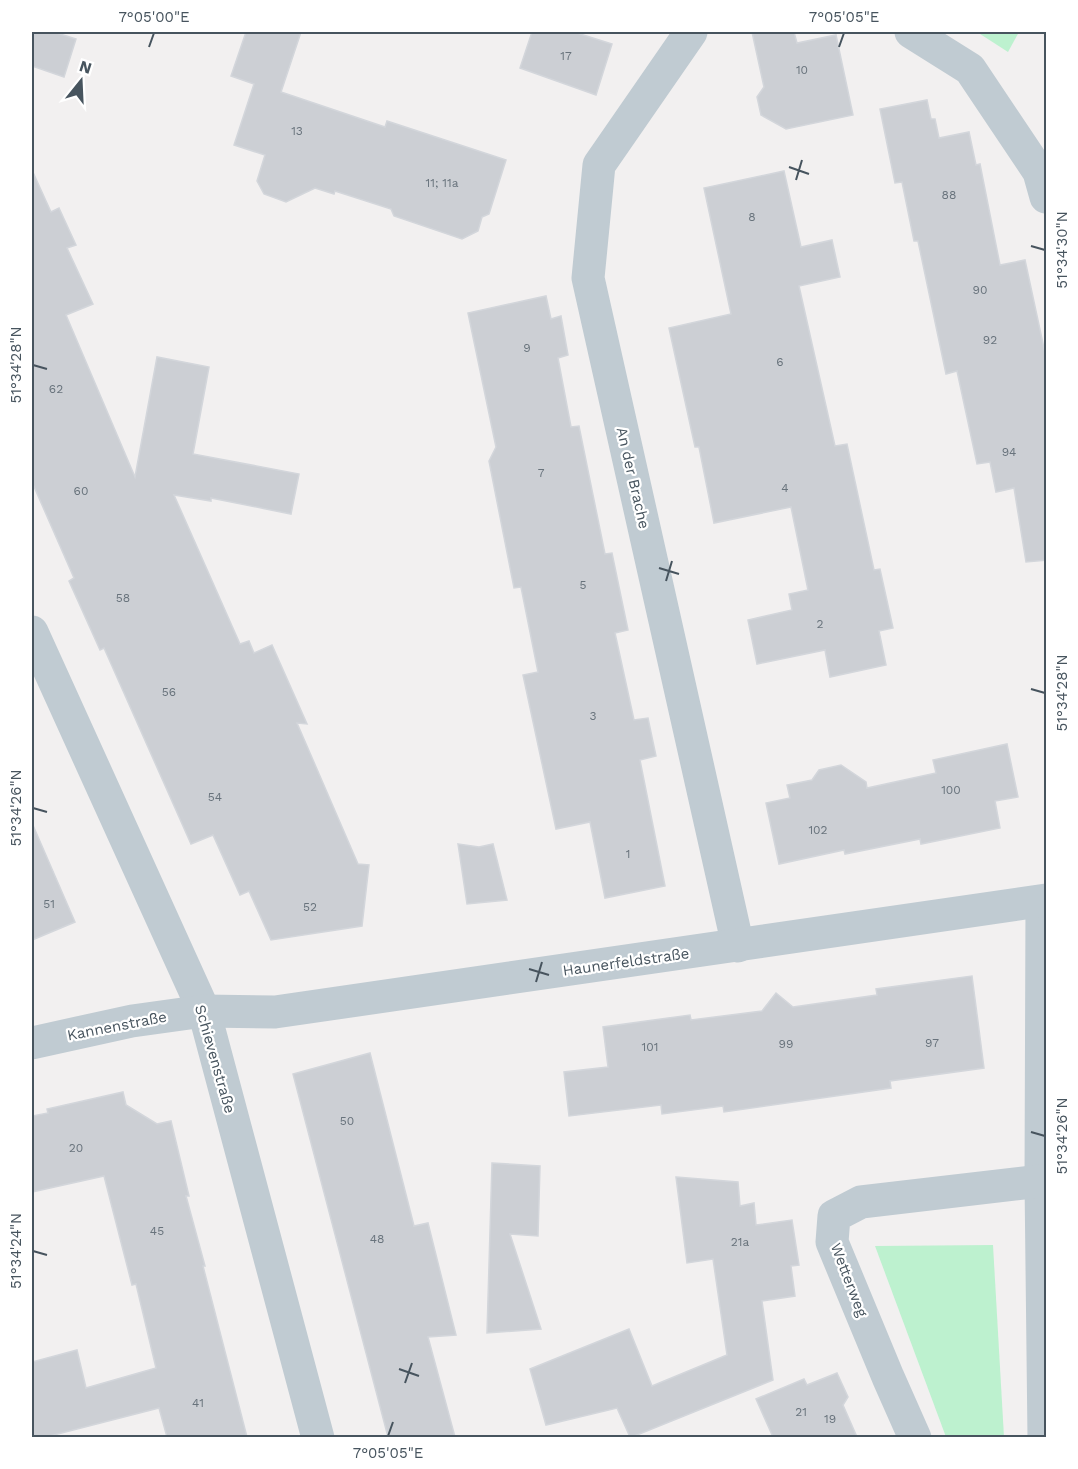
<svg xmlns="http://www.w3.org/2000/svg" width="1078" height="1469" font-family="'Work Sans',sans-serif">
<rect width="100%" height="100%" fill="#f2f0f0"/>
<!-- green -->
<g fill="#bdf1cf">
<path d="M977,32H1019L1008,52Z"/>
<path d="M993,1245L1004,1437H946L875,1246Z"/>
</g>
<!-- building -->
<g fill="#cccfd4" stroke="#d3d6db" stroke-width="1.5">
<path d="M32,32H54L76,39L64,77L32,66Z"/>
<path d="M246,32H301L281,92L385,127L387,121L506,160L489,214L482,217L478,231L462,239L394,216L391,209L335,191L334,194L315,188L286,202L264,194L257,181L265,155L234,145L254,84L231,76Z"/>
<path d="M532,32H574L612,44L596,95L520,68Z"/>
<path d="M752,32H794L797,43L836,35L853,115L786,129L761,115L757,97L764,87Z"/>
<path d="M927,100L931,119H935L939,138L969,132L976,165L980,164L1000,265L1025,260L1047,362V560L1026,562L1014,488L996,492L990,462L977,464L957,371L946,374L918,241H914L902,182L895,183L880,109Z"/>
<path d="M32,170L51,212L59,208L76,245L67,248L93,304L66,315L135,477L157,357L209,367L193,454L299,474L291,514L211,498V501L174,495L240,644L249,641L254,653L272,645L307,724L297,723L358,864L369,865L362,926L271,940L249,891L240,895L213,835L191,844L104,648L100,650L69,581L74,578L32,482Z"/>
<path d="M784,171L801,247L832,240L840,277L799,286L835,446L847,444L874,570L880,569L893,628L879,631L886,665L830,677L825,650L757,664L748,620L792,610L789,594L808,590L791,507L714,523L699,447H695L669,328L731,314L704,188Z"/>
<path d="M546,296L551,319L561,316L568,355L558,358L571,427L579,426L605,554L612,553L628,630L615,633L634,720L648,718L656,756L640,760L665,886L605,898L590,822L556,829L523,675L538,672L521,587L514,588L489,461L496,447L468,313Z"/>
<path d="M1007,744L1018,797L995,801L1000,828L921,844L920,839L845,854L844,850L779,864L766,803L790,798L787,785L812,780L819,770L841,765L866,782L867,788L936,773L933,760Z"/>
<path d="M32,823L75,922L32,940Z"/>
<path d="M458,844L479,847L493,844L507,900L467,904Z"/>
<path d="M972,976L984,1068L890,1081L891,1088L724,1112L723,1106L662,1114L661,1105L569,1116L564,1072L608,1067L603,1027L690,1015L691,1020L762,1011L776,993L793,1007L877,995L876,989Z"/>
<path d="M370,1053L414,1226L428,1223L456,1335L428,1337L455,1437H388L293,1074Z"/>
<path d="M123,1092L126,1105L157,1124L171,1121L189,1196H186L205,1266H203L247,1437H167L159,1408L46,1437H32V1362L77,1350L86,1388L156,1368L136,1284L132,1285L104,1176L32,1192V1116L48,1113L47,1109Z"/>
<path d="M492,1163L540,1166L538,1236L510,1234L541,1329L487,1333Z"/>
<path d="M676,1177L738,1182L740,1206L754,1203L756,1225L792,1220L799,1265L791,1266L795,1296L762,1301L773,1380L632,1437H630L617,1408L546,1425L530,1369L629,1329L652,1386L727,1355L713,1259L687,1263Z"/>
<path d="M837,1373L848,1397L843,1405L857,1437H773L756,1399L804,1379L807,1385Z"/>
</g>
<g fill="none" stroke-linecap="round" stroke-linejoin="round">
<!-- street -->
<g stroke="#c0cbd2" stroke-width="33">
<path d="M691,32L599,165L588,278L738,946"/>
<path d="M911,32L970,69L1039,172L1046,197"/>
<path d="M32,632L204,1011L318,1438"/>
<path d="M1042,902L1041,1181L1044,1438"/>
<path d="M32,1043L132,1021L204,1011L275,1012L1046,900"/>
<path d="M915,1438L888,1377L832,1242L834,1216L861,1202L1041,1181"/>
</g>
</g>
<!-- ticks -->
<path fill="none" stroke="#47545e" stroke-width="2" d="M149,47L154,33M839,47L844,33M789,167L809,174M796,180L802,160M1031,246L1045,250M33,365L47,369M659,568L679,574M666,581L672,561M1031,689L1045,693M33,808L47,812M529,969L549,975M536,982L542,962M1031,1132L1045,1136M33,1251L47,1255M399,1369L419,1376M405,1383L412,1363M388,1436L393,1422"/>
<g text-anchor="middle" stroke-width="4.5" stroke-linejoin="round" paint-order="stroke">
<!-- number labels -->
<g font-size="12" fill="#68737c">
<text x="566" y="60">17</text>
<text x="802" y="74">10</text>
<text x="297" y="135">13</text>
<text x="442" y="187">11; 11a</text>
<text x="949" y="199">88</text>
<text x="752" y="221">8</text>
<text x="980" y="294">90</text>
<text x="990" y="344">92</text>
<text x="527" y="352">9</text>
<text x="780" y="366">6</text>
<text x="56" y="393">62</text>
<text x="1009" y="456">94</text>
<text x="541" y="477">7</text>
<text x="785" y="492">4</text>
<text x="81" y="495">60</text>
<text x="583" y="589">5</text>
<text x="123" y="602">58</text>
<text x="820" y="628">2</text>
<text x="169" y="696">56</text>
<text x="593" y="720">3</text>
<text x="951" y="794">100</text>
<text x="215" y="801">54</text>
<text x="818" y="834">102</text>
<text x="628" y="858">1</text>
<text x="49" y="908">51</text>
<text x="310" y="911">52</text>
<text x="932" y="1047">97</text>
<text x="786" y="1048">99</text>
<text x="650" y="1051">101</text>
<text x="347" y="1125">50</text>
<text x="76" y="1152">20</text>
<text x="157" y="1235">45</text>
<text x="377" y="1243">48</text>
<text x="740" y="1246">21a</text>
<text x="198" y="1407">41</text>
<text x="801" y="1416">21</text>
<text x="830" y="1423">19</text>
</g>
<!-- street labels -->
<g font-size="15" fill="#47545e" stroke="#fff">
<text transform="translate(633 478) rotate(77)" y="5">An der Brache</text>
<text transform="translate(626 962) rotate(-8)" y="5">Haunerfeldstraße</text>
<text transform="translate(117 1026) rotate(-11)" y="5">Kannenstraße</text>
<text transform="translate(215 1059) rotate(74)" y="5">Schievenstraße</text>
<text transform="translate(849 1280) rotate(69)" y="5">Wetterweg</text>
</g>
</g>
<!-- border -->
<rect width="1078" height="1469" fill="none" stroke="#ffffff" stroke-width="66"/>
<!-- north arrow -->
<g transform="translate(81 81) rotate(18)" stroke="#ffffff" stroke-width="4.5" paint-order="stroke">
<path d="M0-4.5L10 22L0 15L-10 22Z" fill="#47545e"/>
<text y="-9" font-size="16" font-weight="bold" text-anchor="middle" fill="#47545e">N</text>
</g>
<rect x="33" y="33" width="1012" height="1403" fill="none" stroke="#47545e" stroke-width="2"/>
<g font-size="15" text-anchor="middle" fill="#47545e">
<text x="154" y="22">7°05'00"E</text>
<text x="844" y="22">7°05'05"E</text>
<text transform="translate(1062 250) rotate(-90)" y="5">51°34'30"N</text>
<text transform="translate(16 365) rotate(-90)" y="5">51°34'28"N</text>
<text transform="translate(1062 693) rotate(-90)" y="5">51°34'28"N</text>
<text transform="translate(16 808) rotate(-90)" y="5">51°34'26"N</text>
<text transform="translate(1062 1136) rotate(-90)" y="5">51°34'26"N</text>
<text transform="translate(16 1251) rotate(-90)" y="5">51°34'24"N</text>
<text x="388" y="1458">7°05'05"E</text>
</g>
</svg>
